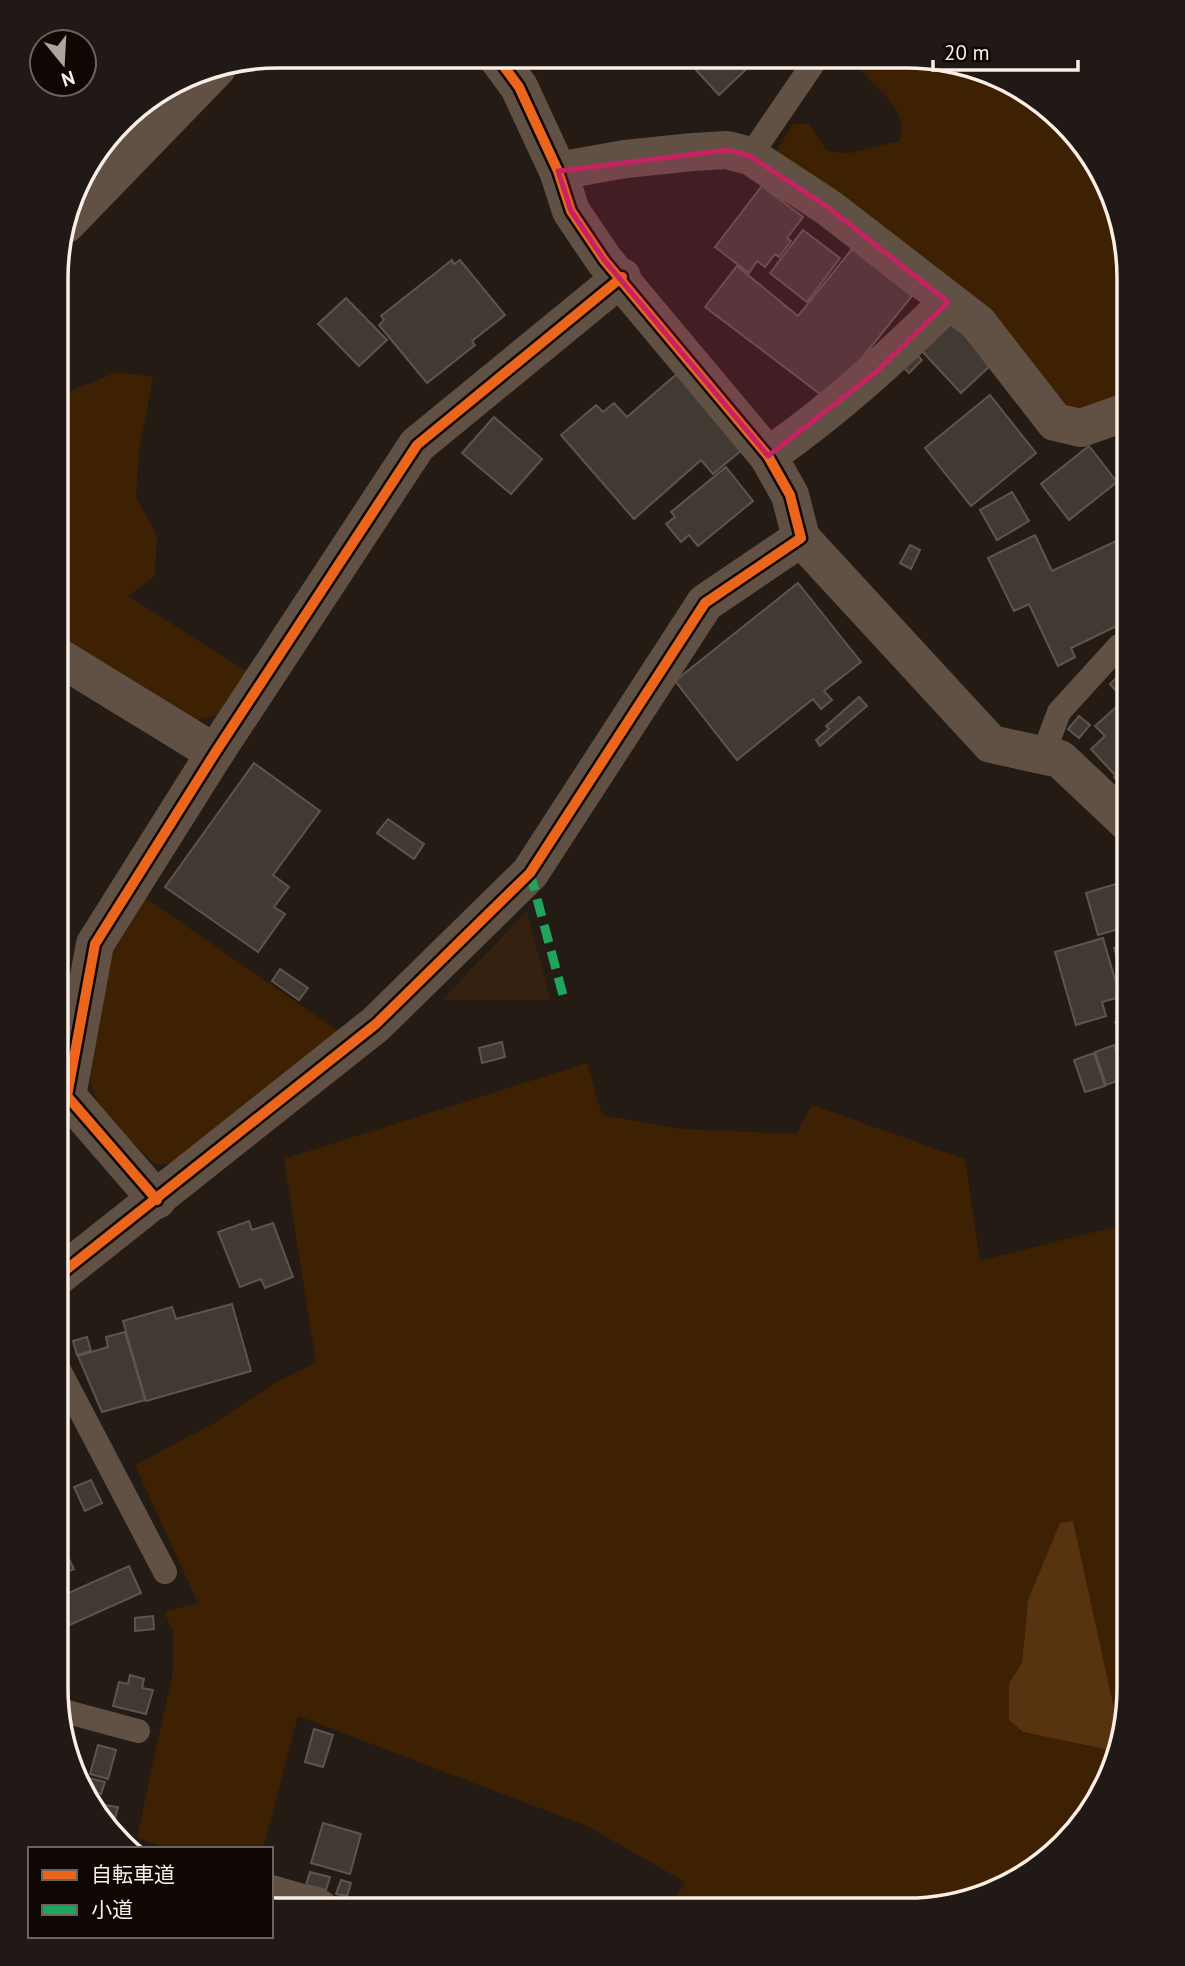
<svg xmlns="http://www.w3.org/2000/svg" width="1185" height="1966" font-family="'PT Sans','Noto Sans JP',sans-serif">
<rect width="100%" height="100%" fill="#241c14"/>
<!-- built -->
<path fill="#352110" d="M527,911L550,1000H442Z"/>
<!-- green -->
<g fill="#3e2003">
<path d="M854,58H936L1042,102L1112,193L1129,278V399L1077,416L775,154L793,124H809L826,150L845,154L900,141C911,102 867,88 854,58Z"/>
<path d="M117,372L153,377L139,450L136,497L157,536L155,576L128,596L249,673L221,714L197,720L57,634L58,396Z"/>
<path d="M144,897L341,1033L175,1165L155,1164L101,1112L90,1081L110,952Z"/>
<path d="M587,1063L602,1115L681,1129L796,1134L812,1105L965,1159L980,1261L1129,1223L1128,1703L1121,1740L1073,1521L1028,1600L1022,1663L1009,1683V1720L1023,1732L1119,1752L1117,1760L1083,1823L992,1893L907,1910L669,1909L685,1882L587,1826L298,1716L263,1849H173L137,1838L173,1671V1631L164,1612L198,1603L135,1465L218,1421L280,1380L316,1363L284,1159Z"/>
</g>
<!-- water -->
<path fill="#57330f" d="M1073,1521L1121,1740L1119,1752L1023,1732L1009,1720V1683L1022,1663L1028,1600L1060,1523Z"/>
<!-- building -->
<g fill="#413a33" stroke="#5c554e" stroke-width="2">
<path d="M684,57H759L719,95Z"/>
<path d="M762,186L803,217L787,238L791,241L779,257L775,254L765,267L757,261L749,273L715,247Z"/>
<path d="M803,230L840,258L807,302L770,273Z"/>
<path d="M852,249L912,296L828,400L705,307L737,266L798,316Z"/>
<path d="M452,260L454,264L460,260L505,315L472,341L475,345L427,383L379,325L384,320L381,316Z"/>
<path d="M346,298L387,340L359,366L318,324Z"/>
<path d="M952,322L992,364L961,393L922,351Z"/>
<path d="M914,352L922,360L909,373L901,365Z"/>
<path d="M678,373L743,449L713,474L701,460L634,519L561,435L596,405L603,412L614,403L627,417Z"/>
<path d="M990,395L1036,453L971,506L925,448Z"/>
<path d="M494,417L542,459L511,494L462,453Z"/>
<path d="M1089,446L1117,482L1069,520L1041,484Z"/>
<path d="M726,467L753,501L698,546L689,535L681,542L666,524L675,517L671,512Z"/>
<path d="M1012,492L1029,521L997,540L980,510Z"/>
<path d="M1035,535L1052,571L1129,535V620L1071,648L1075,657L1058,666L1029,604L1014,611L988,558Z"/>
<path d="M910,545L920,550L911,569L900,563Z"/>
<path d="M798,583L861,662L824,691L832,700L821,709L813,699L737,760L675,681Z"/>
<path d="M1129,666V761L1114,774L1091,749L1105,736L1095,726L1124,700L1110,684Z"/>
<path d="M859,697L867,706L820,746L816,740L829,729L826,726Z"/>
<path d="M1079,716L1090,725L1079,738L1068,729Z"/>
<path d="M254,763L320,811L273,875L289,887L274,907L285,914L258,952L165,887Z"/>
<path d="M1129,763V794L1114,777Z"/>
<path d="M388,819L424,844L414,859L377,833Z"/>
<path d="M1129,880V926L1098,935L1086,893Z"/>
<path d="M1103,938L1120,997L1102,1002L1106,1016L1076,1025L1055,952Z"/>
<path d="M1129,943V963L1119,965L1114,948Z"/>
<path d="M280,969L308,988L299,1000L272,981Z"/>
<path d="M1129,1017V1081L1118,1051L1125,1049L1115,1022Z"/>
<path d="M502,1042L505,1057L482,1063L479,1048Z"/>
<path d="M1114,1045L1125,1078L1106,1085L1095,1052Z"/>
<path d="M1094,1053L1105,1086L1085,1092L1074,1060Z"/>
<path d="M249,1221L252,1230L273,1223L293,1277L265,1288L261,1279L240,1287L218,1232Z"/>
<path d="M232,1304L251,1371L146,1401L123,1321L172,1307L176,1319Z"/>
<path d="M125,1332L145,1400L102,1412L78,1356L108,1347L106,1337Z"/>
<path d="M87,1337L91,1351L77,1355L73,1341Z"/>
<path d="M91,1480L102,1503L85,1511L74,1487Z"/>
<path d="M65,1551L74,1569L56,1577V1555Z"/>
<path d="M129,1566L141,1593L63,1628L56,1610L68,1604L64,1595Z"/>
<path d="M153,1616L154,1629L135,1631V1618Z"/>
<path d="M56,1618L68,1644L56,1649Z"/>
<path d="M130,1675L144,1679L142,1688L153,1690L146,1714L113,1706L119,1682L128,1684Z"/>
<path d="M314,1729L333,1735L323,1767L305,1762Z"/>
<path d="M98,1745L116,1750L108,1779L90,1774Z"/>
<path d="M89,1778L105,1782L101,1794L86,1789Z"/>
<path d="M104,1805L118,1807L113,1826L103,1812Z"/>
<path d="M323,1823L361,1834L350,1874L311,1863Z"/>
<path d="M310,1872L330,1877L326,1890L306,1885Z"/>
<path d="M341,1880L351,1883L347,1896L336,1894Z"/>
</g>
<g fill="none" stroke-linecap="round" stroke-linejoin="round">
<!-- service -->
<g stroke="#605144" stroke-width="24">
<path d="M750,156L817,58"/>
<path d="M1043,755L1059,712L1119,646"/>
<path d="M56,1364L165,1572"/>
<path d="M60,1710L138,1731"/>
</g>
<!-- minor -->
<g stroke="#605144" stroke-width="38">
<path d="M558,171L625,159L693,152L727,150L750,156L829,208L978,323L1055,422L1081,428L1129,411"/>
<path d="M66,224L217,68"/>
<path d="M768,456C834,410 891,358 948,302"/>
<path d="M801,538L991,744L1060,759L1129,824"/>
<path d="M57,656L215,753"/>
<path d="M157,1200L67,1096L95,944L215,753L417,445L622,277"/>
<path d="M57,1277L376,1024L530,873L705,603L801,538L790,495L768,456L604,260L571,211L558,171L519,87L497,57"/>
<path d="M271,1894L319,1908"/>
</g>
<!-- quiet -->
<path stroke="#20a55d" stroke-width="9" stroke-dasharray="18 9" stroke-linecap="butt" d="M530,873L563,995"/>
<defs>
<g id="cycleway">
<path d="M157,1200L67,1096L95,944L215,753L417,445L622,277"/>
<path d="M57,1277L376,1024L530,873L705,603L801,538L790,495L768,456L604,260L571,211L558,171L519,87L497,57"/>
</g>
</defs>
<!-- cycleway casing -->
<use href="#cycleway" stroke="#0e0703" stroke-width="15"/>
<!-- cycleway -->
<use href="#cycleway" stroke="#eb651d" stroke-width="10"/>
</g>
<!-- marked area -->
<path fill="#c52362" fill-opacity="0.2" stroke="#c52362" stroke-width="5" stroke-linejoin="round" d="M727,150L750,156L829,208L948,302L875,373L768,456L604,260L571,211L558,171Z"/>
<!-- crop -->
<path d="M0 0H1185V1966H0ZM278 68H907A210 210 0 0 1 1117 278V1688A210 210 0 0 1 907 1898H278A210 210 0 0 1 68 1688V278A210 210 0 0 1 278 68Z" fill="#211915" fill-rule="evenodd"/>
<path fill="none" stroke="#faeee5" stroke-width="3.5" d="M278 68H907A210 210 0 0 1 1117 278V1688A210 210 0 0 1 907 1898H278A210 210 0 0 1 68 1688V278A210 210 0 0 1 278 68Z"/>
<!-- legend -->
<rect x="28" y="1847" width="245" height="91" fill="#0e0703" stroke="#6c635d" stroke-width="2"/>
<rect x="42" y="1870" width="35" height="10" fill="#eb651d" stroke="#6c635d" stroke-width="2"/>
<text x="91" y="1882" font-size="21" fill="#faeee5">自転車道</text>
<rect x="42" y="1905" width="35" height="10" fill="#20a55d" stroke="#6c635d" stroke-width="2"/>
<text x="91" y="1917" font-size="21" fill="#faeee5">小道</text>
<!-- north arrow -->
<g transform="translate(63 63) rotate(162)"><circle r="33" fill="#0e0703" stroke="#6c635d" stroke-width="2"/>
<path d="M0-5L12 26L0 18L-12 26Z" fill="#afa49c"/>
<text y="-10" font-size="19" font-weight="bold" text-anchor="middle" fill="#faeee5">N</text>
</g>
<!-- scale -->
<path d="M933 60v10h145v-10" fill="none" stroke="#faeee5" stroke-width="3.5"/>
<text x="944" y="60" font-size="21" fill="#faeee5" stroke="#0e0703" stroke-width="5" paint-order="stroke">20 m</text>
</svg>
